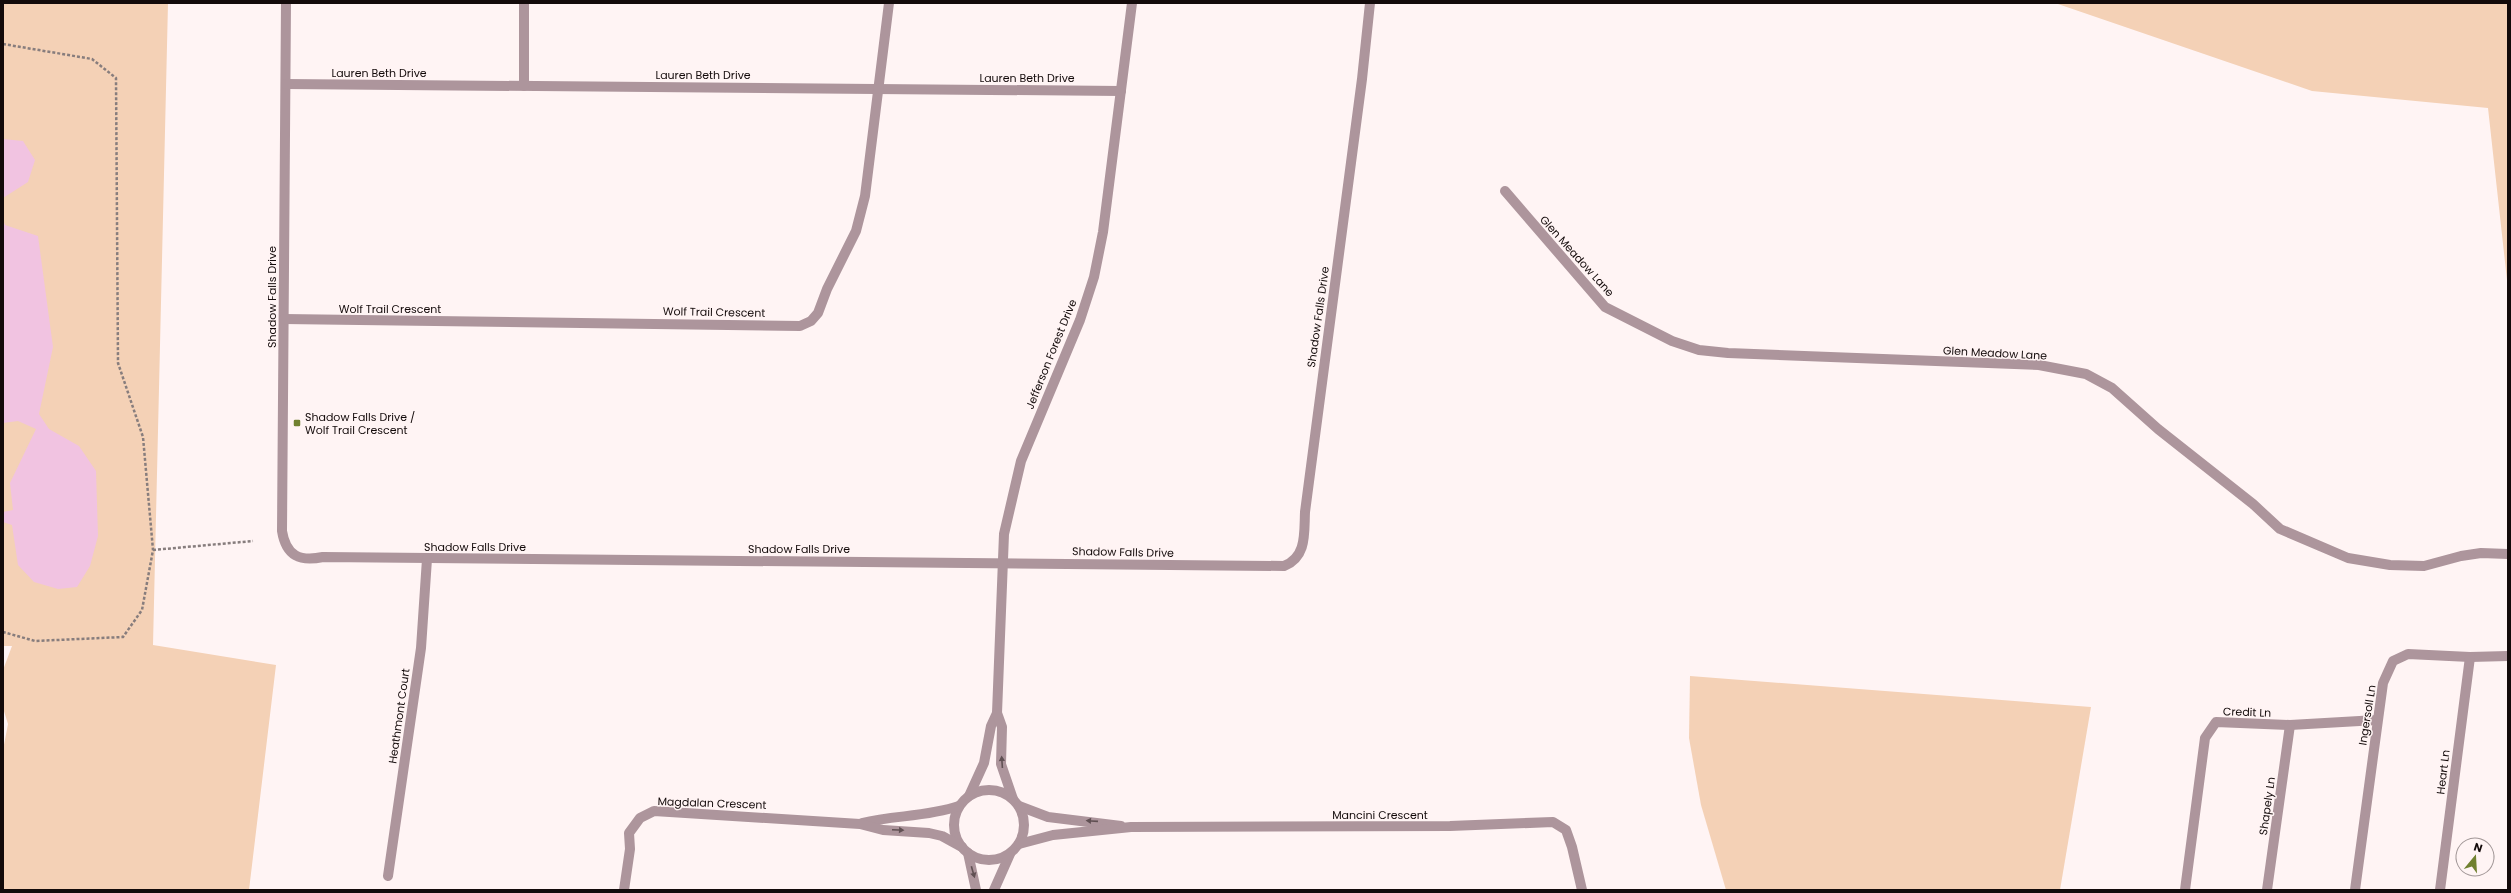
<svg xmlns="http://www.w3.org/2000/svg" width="2511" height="893" font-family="Poppins,sans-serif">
<rect width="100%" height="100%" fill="#fff4f4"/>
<!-- green -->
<g fill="#f4d1b6">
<path d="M3,3H168L153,645L276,665L249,890H3V750L8,724L3,708V670L12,646H3Z"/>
<path d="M2055,3H2508V289L2488,108L2312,91Z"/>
<path d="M1690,676L2091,707L2060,890H1726L1701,805L1689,738Z"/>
</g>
<!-- water -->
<g fill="#f1c3e1">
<path d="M3,139L23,141L35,160L28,182L3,198Z"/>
<path d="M3,220L5,225L38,236L53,347L39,414L49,429L79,446L96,471L98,536L90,566L77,587L58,589L34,582L18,565L12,525L3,522V512L13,510L10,483L36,429L18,421L3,423Z"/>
</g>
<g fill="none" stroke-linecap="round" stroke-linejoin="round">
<!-- path -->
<g stroke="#877d7d" stroke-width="2.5" stroke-dasharray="3 2" stroke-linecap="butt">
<path d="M3,44L92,59L116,78L118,363L143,437L153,550L142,610L123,637L35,641L3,632"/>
<path d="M153,550L253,541"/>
</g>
<!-- minor -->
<g stroke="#ad959c" stroke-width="10">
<path d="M286,3L282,531C286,556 300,562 323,557L1284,566C1307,557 1304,533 1305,512L1362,79L1370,3"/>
<path d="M286,84L1121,91"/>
<path d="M524,86V3"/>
<path d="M1505,191L1605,307L1672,341L1699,350L1728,353L2039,365L2086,374L2112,388L2158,429L2253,504L2280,529L2348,558L2390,565L2424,566L2461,556L2481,553L2508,554"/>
<path d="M284,319L800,326L811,321L818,313L827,289L856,231L865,196L889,3"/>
<circle cx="989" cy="825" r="35"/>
<path d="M969,796L984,763L991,726L997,713"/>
<path d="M1013,799L1001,764L1002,727L997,713L1004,534L1021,461L1080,320L1094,277L1103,232L1132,3"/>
<path d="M1019,806L1048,817L1121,826"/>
<path d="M862,823C895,815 926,817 959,806"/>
<path d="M1019,844L1053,835L1131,827L1450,826L1553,822L1566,830L1572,847L1582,890"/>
<path d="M968,853L976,890"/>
<path d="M388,876L421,648L427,559"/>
<path d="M624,890L630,849L629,833L640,818L654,811L860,824L883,830L929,833L942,836L962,847"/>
<path d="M994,890L1010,854"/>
<path d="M2185,890L2205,738L2216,722L2290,725L2377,720"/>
<path d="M2267,890L2290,725"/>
<path d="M2355,890L2383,683L2393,661L2408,654L2470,657L2508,656"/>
<path d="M2440,890L2470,657"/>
</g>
</g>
<!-- one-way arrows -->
<defs><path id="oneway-solid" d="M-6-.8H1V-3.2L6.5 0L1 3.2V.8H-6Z"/></defs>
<g fill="#605053">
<use href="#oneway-solid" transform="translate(1002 762) rotate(-94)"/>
<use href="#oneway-solid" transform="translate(1092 821) rotate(-176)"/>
<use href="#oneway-solid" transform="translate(898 830) rotate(3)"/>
<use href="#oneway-solid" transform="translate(973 872) rotate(74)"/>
</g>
<!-- markers -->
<rect fill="#718130" stroke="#fff4f4" stroke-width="1.5" x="293" y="419" width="8" height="8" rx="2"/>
<g text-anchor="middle" stroke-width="3" stroke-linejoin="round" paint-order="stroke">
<!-- street labels -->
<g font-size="11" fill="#130a0a" stroke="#fff4f4">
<text x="379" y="77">Lauren Beth Drive</text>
<text x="703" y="79">Lauren Beth Drive</text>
<text x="1027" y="82">Lauren Beth Drive</text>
<text transform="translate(1577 256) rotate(48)" y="4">Glen Meadow Lane</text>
<text transform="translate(272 297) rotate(-90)" y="4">Shadow Falls Drive</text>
<text x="390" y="313">Wolf Trail Crescent</text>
<text transform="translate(714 312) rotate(1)" y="4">Wolf Trail Crescent</text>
<text transform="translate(1318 317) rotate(-82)" y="4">Shadow Falls Drive</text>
<text transform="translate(1995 353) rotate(3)" y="4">Glen Meadow Lane</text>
<text transform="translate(1051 354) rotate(-68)" y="4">Jefferson Forest Drive</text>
<text x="475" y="551">Shadow Falls Drive</text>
<text x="799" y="553">Shadow Falls Drive</text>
<text transform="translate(1123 552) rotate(1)" y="4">Shadow Falls Drive</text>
<text transform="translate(2247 712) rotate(2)" y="4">Credit Ln</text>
<text transform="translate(2367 715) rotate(-81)" y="4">Ingersoll Ln</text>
<text transform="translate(399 716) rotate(-82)" y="4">Heathmont Court</text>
<text transform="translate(2443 772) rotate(-83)" y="4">Heart Ln</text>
<text transform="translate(712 803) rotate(2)" y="4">Magdalan Crescent</text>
<text transform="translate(2267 806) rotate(-82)" y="4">Shapely Ln</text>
<text x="1380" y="819">Mancini Crescent</text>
</g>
<!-- poi labels -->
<g font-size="11" fill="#130a0a" stroke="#fff4f4" text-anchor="start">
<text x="305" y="421">Shadow Falls Drive /<tspan x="305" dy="13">Wolf Trail Crescent</tspan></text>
</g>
</g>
<!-- border -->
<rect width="2511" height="893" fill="none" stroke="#130a0a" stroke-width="8"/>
<!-- north arrow -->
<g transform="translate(2475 857) rotate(18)"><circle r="19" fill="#fff4f4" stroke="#a19696"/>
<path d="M0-3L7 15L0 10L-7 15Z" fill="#718130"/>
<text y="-6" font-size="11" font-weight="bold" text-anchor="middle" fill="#130a0a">N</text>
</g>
</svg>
